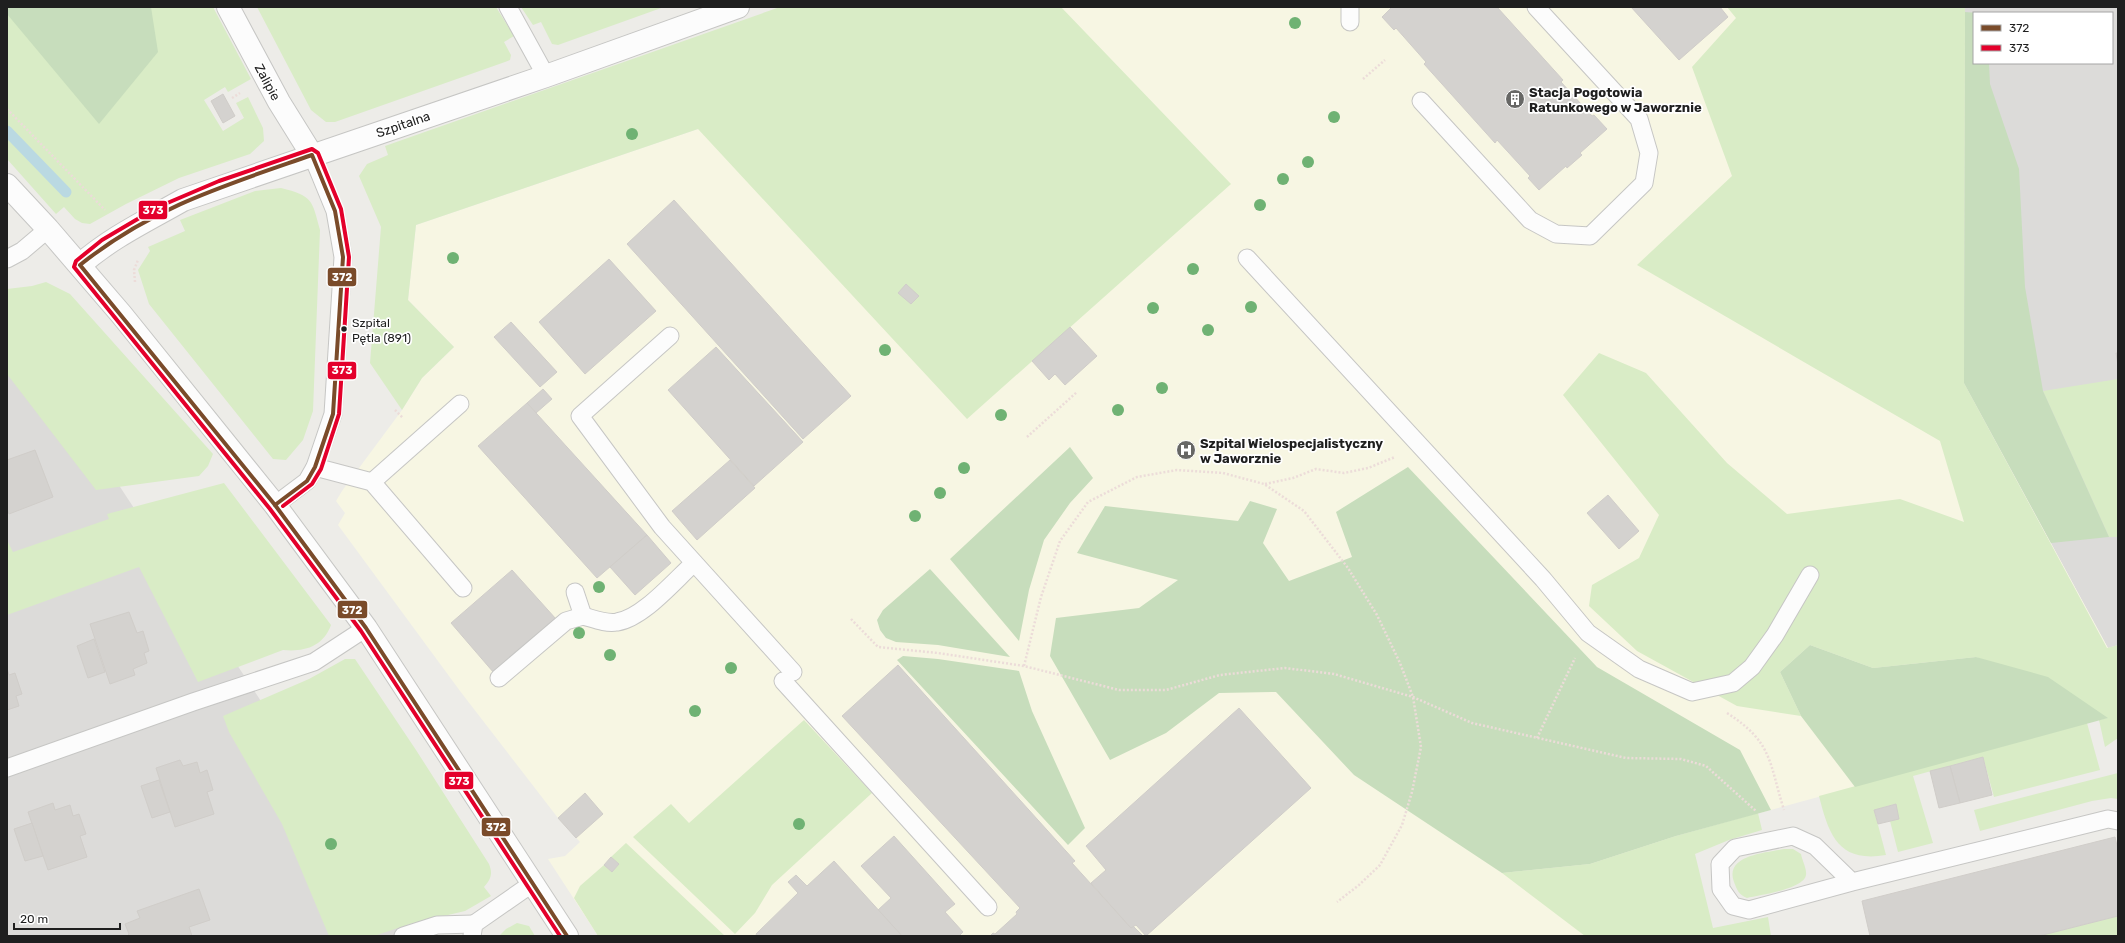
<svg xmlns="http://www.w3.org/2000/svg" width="2125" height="943" font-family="Rubik,sans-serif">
<rect width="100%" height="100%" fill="#edece8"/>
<!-- residential -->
<g fill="#dcdbd9" fill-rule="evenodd">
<path d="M1964,7H2118V645L2108,648L1964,383ZM1974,13H2112V63H1974Z"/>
<path d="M7,315L395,905L415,936H7Z"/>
</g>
<!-- education -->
<path fill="#f7f6e3" d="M1056,7H1965L1964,383L2108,648L2118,715L1676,836L1635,936H598L548,859L565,856L580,842L558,818L460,691L338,525L345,513L336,501L342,491L402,410L422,378L454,347L408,300L416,225Z"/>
<!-- grass -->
<g fill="#d9ecc6">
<path d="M7,7H213L251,79L228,92L225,87L204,100L223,131L244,118L236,103L248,97L263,128L264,141L250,154L179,178L126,204L90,224L82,223L75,219L64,207L56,214L7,159Z"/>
<path d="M257,7H496L514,36L504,42L511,55L510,60L505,62L335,122H326L311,110Z"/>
<path d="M521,7H664L558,45L552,44L541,22L533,25Z"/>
<path d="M780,7H1061L1231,184L967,419L698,129L416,225L408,300L454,347L422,378L402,410L370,363L381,227L359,176L367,164L388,155L385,146Z"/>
<path d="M1727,7H1965L1964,383L2107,648L2118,645V738L2105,747L2099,720L2107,718L1976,657L1873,668L1810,645L1780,672L1801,716L1737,706L1637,651L1589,606L1592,585L1639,558L1659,515L1563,395L1599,353L1646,373L1727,463L1787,514L1900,499L1964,522L1940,441L1637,265L1732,176L1692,67L1736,18Z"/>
<path d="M281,188C313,196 312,200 320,230L313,411L303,440L286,460L273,459L149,304L138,270L150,251L148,247L185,231L180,220L255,191Z"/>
<path d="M46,282L70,294L213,454L208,466L199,476L96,490L7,374V289L32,286Z"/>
<path d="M2118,379V537H2109L2043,391Z"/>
<path d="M224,483L331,625C323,647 304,652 283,650L198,682L139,567L7,615V540L13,552L109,519L107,514Z"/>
<path d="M345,659H355L416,750L489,864C493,874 491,879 484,887L491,896L465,911L410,924L374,936H329L282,824L229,732L223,716L309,679Z"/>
<path d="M804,720L872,793L772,885L755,913L735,934L633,837L671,804L689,823Z"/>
<path d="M2087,723L2100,770L1994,797L1983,757L1913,776L1933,843L1898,852L1890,821L1899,819L1895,804L1874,810L1886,855C1839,863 1829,836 1819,796Z"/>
<path d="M2118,773V799L2111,798L2092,801L1980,831L1974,810Z"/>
<path d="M1758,813L1762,830L1729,840L1695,854L1713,928L1768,917L1771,936H1585L1502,873L1590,864L1676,836Z"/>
<path d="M626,843L725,936H598L574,898L580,886L604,865L612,872L619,864L611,857Z"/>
<path d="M1784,849H1793L1801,854C1802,860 1807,869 1806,875C1804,889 1760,895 1747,898C1739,895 1737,890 1734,882C1724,855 1766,853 1784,849Z"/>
<path d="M2118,916V936H2039Z"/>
<path d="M517,923L529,926L535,936H499L506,929Z"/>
</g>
<!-- forest -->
<g fill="#c7ddbc">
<path d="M7,7H151L158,52L99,124L7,14Z"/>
<path d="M1965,12L1978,13H1974V63H1989L1990,84L2019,169L2025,287L2043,391L2109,537L2051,543L1964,383Z"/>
<path d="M1070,447L1093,478L1070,503L1044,540L1029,590L1019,641L950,559Z"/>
<path d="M1408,467L1597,667L1740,750L1771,810L1676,836L1590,864L1502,873L1354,775L1276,692L1219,693L1166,733L1110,760L1050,656L1056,618L1139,608L1178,580L1077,553L1105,506L1238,521L1250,501L1277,509L1263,543L1289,581L1352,557L1336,512Z"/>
<path d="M930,569L1010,657L938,645L896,642L886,638L880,630L877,620L883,610Z"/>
<path d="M1810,645L1873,668L1976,657L2048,677L2108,718L1855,787L1801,716L1780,672Z"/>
<path d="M903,656L938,659L1019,671L1032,711L1085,828L1068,845L897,660Z"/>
</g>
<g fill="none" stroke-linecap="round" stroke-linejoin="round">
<!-- stream -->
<path stroke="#bad9e2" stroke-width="11" d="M7,131L66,192"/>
</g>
<!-- building -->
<g fill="#d4d2cf" stroke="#d0cdc9">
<path d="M1392,7H1497L1563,80L1561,82L1592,116L1594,115L1607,129L1580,153L1582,155L1567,168L1566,166L1539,190L1528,178L1530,176L1497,140L1495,143L1424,64L1426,62L1396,28L1394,30L1382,17Z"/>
<path d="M1631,7H1720L1728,17L1679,60Z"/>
<path d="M223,94L235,116L223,123L211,101Z"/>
<path d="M674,200L851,396L803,439L627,244Z"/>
<path d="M609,259L656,311L585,374L539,322Z"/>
<path d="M906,284L919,296L911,304L898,293Z"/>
<path d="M511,322L557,372L540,387L494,337Z"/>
<path d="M1070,327L1097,356L1065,385L1055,374L1049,380L1032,361Z"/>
<path d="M716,347L803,442L754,486L668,390Z"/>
<path d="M2116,353H2118V365Z"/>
<path d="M543,389L552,399L536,413L527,403Z"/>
<path d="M527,403L647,535L597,578L478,446Z"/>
<path d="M35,450L53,497L9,514L7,508V460Z"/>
<path d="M730,460L755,488L697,540L672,511Z"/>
<path d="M1608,495L1639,531L1619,549L1587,513Z"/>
<path d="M647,535L671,563L635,595L610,567Z"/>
<path d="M512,570L556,619L494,673L451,623Z"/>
<path d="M129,612L137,633L143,631L149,651L144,653L147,663L133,669L135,675L110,684L90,624Z"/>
<path d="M94,639L105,672L88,678L77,646Z"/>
<path d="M898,665L1075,861L1072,863L1131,928L1133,926L1143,936H990L993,933L995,934L1017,914L1016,912L1020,908L842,716Z"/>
<path d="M7,668L9,675L15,673L22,694L16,696L19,706L7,710Z"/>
<path d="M1239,708L1311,788L1146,936L1136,925L1131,928L1091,883L1106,870L1086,846Z"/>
<path d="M1983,757L1992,795L1960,803L1950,766Z"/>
<path d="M180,760L183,766L197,762L200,773L207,770L213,790L207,792L214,814L175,827L156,768Z"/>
<path d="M1950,766L1960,803L1939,808L1930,771Z"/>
<path d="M159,780L170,812L152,818L141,786Z"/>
<path d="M585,793L603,814L576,838L558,818Z"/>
<path d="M53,803L55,810L70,805L73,816L79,814L86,834L80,836L87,857L48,870L28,812Z"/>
<path d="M1896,804L1899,819L1878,824L1874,810Z"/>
<path d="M32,823L43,856L25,861L14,829Z"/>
<path d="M894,836L955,904L945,912L963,932L959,936H902L878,910L891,898L861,866Z"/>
<path d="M2115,837L2118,850V916L2039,936H1870L1862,901Z"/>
<path d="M611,857L619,864L612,872L604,865Z"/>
<path d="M834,861L902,936H757L756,934L798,893L788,882L796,875L807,886Z"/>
<path d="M199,889L210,920L189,927L192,936H127L129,934L125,924L140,918L137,911Z"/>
</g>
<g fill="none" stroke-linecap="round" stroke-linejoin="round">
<defs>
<g id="service">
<path d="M508,7L546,76"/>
<path d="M1350,7V22"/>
<path d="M1421,101L1530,220L1556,234L1590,236L1644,183L1649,153L1639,119L1536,7"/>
<path d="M1247,258L1543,579L1588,633L1639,669L1692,692L1733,683L1752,667L1775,635L1810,575"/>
<path d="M7,259L22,251L48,229"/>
<path d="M670,336L580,416L662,527L793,672"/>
<path d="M315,467L372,482L463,588"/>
<path d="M372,482L460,404"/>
<path d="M275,505L307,481L315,467L333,414L343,257L335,211L312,155"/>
<path d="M575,592L583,616C594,619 606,624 617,622C643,618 674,581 694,563"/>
<path d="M499,678L566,621L583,616"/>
<path d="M783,681L988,907"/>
<path d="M7,768L193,702L314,662L366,628"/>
<path d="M1852,882L1815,846L1793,836L1735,848L1720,864L1721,889L1733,906L1749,910L1852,882L2108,819L2118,821"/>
<path d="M403,936L437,925L474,924"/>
<path d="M472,936L474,924L533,883"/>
</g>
<g id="minor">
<path d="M228,7L279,102L312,155"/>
<path d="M80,265C110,238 148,220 183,200L546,76L738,7"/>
</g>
<path id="tertiary" d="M7,185L48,229L121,314L275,505L366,628L567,936"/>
</defs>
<!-- service casing -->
<use href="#service" stroke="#c6c6c4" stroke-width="19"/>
<!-- minor casing -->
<use href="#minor" stroke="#c6c6c4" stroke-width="24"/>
<!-- tertiary casing -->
<use href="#tertiary" stroke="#c6c6c4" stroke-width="24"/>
<!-- path -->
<g stroke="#ecdcd9" stroke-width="2.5" stroke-dasharray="2 2" stroke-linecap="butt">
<path d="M1363,79L1385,60"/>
<path d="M232,98L240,93"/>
<path d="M7,109L105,210"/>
<path d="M135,282L134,270L138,260"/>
<path d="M395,410L403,418"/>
<path d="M1027,437L1077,392"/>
<path d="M1265,484L1293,478L1316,469L1344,473L1368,468L1395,457"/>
<path d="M851,619L878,647L938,653L1024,666L1119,690H1166L1220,675L1285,668L1334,674L1413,697L1472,723L1626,758L1681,759L1706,766L1756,811"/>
<path d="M1024,666L1041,597L1060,541L1088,502L1137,477L1177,470L1223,473L1264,484L1304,511L1348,568L1377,615L1400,663L1413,697L1421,747L1412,792L1402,825L1380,865L1359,885L1337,902"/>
<path d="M1727,713C1773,742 1769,763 1784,810"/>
<path d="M1537,738L1575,658"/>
</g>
<!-- service -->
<use href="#service" stroke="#fcfcfc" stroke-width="17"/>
<!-- minor -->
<use href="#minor" stroke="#fcfcfc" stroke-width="22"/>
<!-- tertiary -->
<use href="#tertiary" stroke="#fcfcfc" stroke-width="22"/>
<defs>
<g id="bus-1">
<path d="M312,155L335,211L343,257L333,414L315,467L307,481L275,505L80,265C152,207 226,185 312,155Z"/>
<path d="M275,505L366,628L567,936"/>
</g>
<path id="bus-2" d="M283,506L312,484L321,469L339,414L349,257L341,209L318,153L312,149L219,181L158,207L102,240L76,261L74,267L270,509L361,631L560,936"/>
</defs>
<!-- bus-1 casing -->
<use href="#bus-1" stroke="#fff" stroke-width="7"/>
<!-- bus-2 casing -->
<use href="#bus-2" stroke="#fff" stroke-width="7"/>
<!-- bus-1 -->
<use href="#bus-1" stroke="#7a4b2a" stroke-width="4"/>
<!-- bus-2 -->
<use href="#bus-2" stroke="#e4002b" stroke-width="4"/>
</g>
<!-- trees -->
<g fill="#6fb273">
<circle cx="1295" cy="23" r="6"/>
<circle cx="1334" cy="117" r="6"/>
<circle cx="632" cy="134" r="6"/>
<circle cx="1308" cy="162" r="6"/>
<circle cx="1283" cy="179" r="6"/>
<circle cx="1260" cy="205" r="6"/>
<circle cx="453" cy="258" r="6"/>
<circle cx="1193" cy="269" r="6"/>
<circle cx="1251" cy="307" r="6"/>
<circle cx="1153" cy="308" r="6"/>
<circle cx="1208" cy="330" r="6"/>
<circle cx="885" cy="350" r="6"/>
<circle cx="1162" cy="388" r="6"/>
<circle cx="1118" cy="410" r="6"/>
<circle cx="1001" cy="415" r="6"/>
<circle cx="964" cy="468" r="6"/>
<circle cx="940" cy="493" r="6"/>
<circle cx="915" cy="516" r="6"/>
<circle cx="599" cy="587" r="6"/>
<circle cx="579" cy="633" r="6"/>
<circle cx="610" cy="655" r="6"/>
<circle cx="731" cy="668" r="6"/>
<circle cx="695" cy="711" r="6"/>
<circle cx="799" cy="824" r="6"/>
<circle cx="331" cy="844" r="6"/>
</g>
<!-- icons -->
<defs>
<symbol id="building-disc" viewBox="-11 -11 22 22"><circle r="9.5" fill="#676765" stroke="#fff"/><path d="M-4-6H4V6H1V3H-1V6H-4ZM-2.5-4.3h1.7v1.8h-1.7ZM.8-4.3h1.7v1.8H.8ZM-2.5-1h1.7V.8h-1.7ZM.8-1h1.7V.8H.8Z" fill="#fff"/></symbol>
<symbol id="hospital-disc" viewBox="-11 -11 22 22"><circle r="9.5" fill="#676765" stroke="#fff"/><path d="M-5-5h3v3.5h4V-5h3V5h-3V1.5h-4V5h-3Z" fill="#fff"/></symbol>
</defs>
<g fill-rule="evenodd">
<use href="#building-disc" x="1504" y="88" width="22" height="22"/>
<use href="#hospital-disc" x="1175" y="439" width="22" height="22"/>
</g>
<!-- markers -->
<circle fill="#1f1f1f" stroke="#fff" stroke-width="1.5" cx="344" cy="329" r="3.5"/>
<g text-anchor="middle" stroke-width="3.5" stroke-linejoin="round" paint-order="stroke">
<!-- bus labels -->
<g font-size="12" fill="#1f1f1f" stroke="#fff" text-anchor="start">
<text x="352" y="327">Szpital<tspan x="352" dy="15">Pętla (891)</tspan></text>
</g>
<!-- street labels -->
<g font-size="13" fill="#1f1f1f" stroke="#fff">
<text transform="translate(268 82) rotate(62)" y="5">Zalipie</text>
<text transform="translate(403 124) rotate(-19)" y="5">Szpitalna</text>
</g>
<!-- poi labels -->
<g font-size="13" font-weight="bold" fill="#1f1f1f" stroke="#fff" text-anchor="start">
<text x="1529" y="97">Stacja Pogotowia<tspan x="1529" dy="15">Ratunkowego w Jaworznie</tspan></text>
<text x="1200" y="448">Szpital Wielospecjalistyczny<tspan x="1200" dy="15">w Jaworznie</tspan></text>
</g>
</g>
<g stroke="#fff" stroke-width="1.5">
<rect x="138" y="200" width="30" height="20" rx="4" fill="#e4002b"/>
<rect x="327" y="267" width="30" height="20" rx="4" fill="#7a4b2a"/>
<rect x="327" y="361" width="30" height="19" rx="4" fill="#e4002b"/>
<rect x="337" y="600" width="31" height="19" rx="4" fill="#7a4b2a"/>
<rect x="444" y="771" width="30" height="19" rx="4" fill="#e4002b"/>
<rect x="481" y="817" width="30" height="20" rx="4" fill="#7a4b2a"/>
</g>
<g font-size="11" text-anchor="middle" font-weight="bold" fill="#fff">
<text x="153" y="214">373</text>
<text x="342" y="281">372</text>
<text x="342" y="374">373</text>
<text x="352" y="614">372</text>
<text x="459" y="785">373</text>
<text x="496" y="831">372</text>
</g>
<!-- border -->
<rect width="2125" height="943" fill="none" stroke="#1f1f1f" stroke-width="16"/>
<!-- legend -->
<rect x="1973" y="12" width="140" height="52" fill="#ffffff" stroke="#a5a5a5"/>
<rect x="1981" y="25" width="20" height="6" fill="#7a4b2a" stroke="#a5a5a5"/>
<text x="2009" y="32" font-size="12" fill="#1f1f1f">372</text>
<rect x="1981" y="45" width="20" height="6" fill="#e4002b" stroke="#a5a5a5"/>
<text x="2009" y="52" font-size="12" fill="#1f1f1f">373</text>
<!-- scale -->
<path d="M14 923v6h106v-6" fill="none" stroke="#1f1f1f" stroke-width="2"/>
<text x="20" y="923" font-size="12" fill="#1f1f1f" stroke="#ffffff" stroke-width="3" paint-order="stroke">20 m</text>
</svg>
